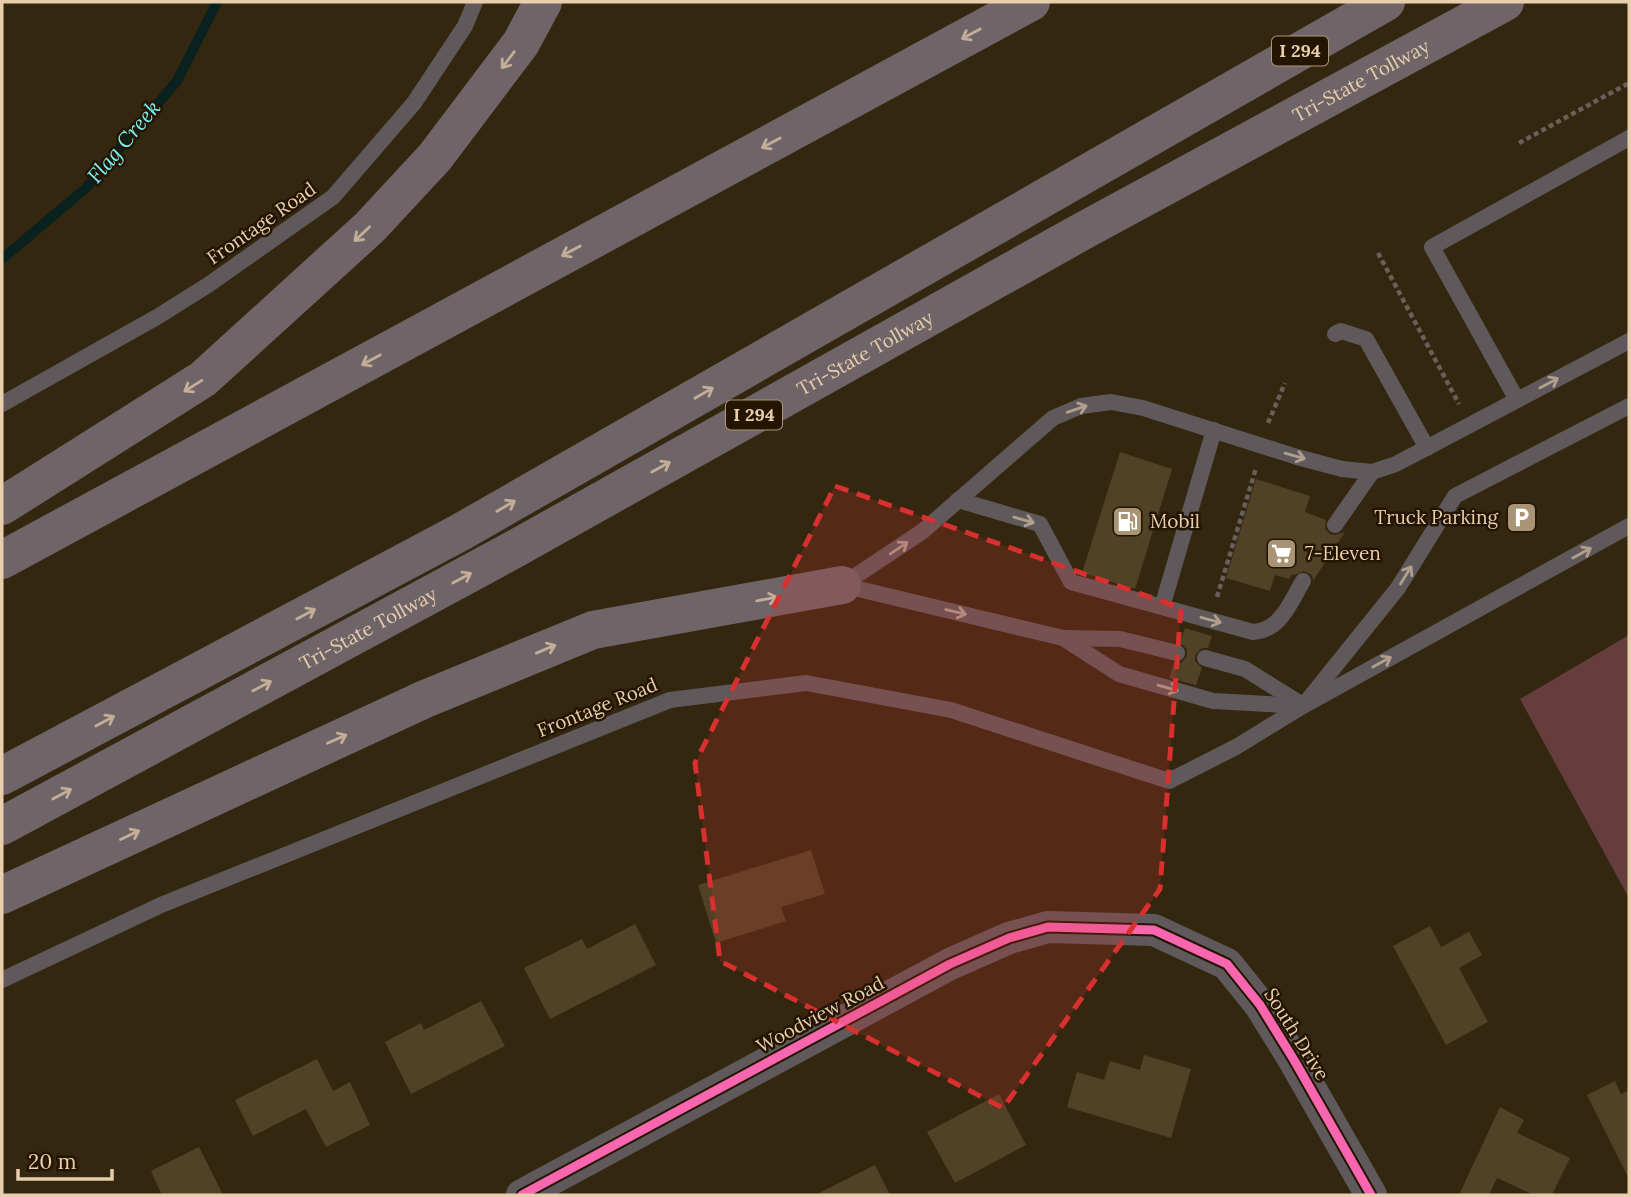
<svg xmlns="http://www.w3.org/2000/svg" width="1631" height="1197" font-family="Lora,serif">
<rect width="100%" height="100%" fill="#342710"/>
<!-- green -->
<path fill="#643d3c" d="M1629,635V898L1520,699Z"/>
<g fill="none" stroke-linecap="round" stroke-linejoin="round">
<!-- stream -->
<path stroke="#09211f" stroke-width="10" d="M2,259L86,188L177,81L217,2"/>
</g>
<!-- building -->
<g fill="#514126">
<path d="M1120,452L1172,469L1135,589L1082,573Z"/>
<path d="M1256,479L1310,496L1305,512L1326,520L1325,529L1330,534L1335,535L1345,532L1313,581L1312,575L1304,571L1294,575L1292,574L1289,579L1275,575L1270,591L1226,578Z"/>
<path d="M1185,628L1212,636L1208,648H1202L1195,655V661L1202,668L1196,685L1169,678L1174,663H1181L1187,656V649L1180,643Z"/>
<path d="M811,850L825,894L781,907L786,921L716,943L698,885Z"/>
<path d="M635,924L656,965L550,1019L524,968L582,939L587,949Z"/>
<path d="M1430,926L1441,947L1469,932L1482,955L1459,968L1488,1022L1446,1045L1393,946Z"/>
<path d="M481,1001L505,1046L411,1094L385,1042L421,1023L424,1030Z"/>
<path d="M1144,1055L1191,1069L1171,1138L1067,1107L1077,1072L1104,1080L1110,1061L1140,1070Z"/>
<path d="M317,1059L333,1091L350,1082L370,1125L326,1147L306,1109L253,1136L235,1100Z"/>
<path d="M1615,1081L1621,1094L1629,1090V1179L1587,1095Z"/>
<path d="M999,1094L1026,1145L955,1183L927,1132Z"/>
<path d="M1500,1107L1524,1120L1517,1133L1570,1158L1552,1195H1534L1497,1178L1489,1195H1459Z"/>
<path d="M199,1147L223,1195H162L151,1171Z"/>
<path d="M875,1165L890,1195H815Z"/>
</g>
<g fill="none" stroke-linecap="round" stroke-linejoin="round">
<!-- path -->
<g stroke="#67605b" stroke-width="4.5" stroke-dasharray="5 3.5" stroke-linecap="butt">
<path d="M1519,143L1629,83"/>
<path d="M1378,253L1459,404"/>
<path d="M1268,423L1285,383"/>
<path d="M1217,597L1256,468"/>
</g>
<!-- service -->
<g stroke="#5f595c" stroke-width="16">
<path d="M1335,334L1341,331L1366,339L1427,448"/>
<path d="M1517,400L1432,247L1629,138"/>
<path d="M2,404L157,317L208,285L333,197L414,103L465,26L475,2"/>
<path d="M958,500L1040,524L1071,582L1253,632C1281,630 1290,603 1303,581"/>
<path d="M1335,525L1372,472"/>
<path d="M842,585L923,531L1053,418L1081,406L1111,402L1143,408L1297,457L1342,469L1372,472L1396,464L1629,341"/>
<path d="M842,585L1063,638L1119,674L1213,701L1303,706L1629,526"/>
<path d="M1162,607L1214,430"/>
<path d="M1063,638L1120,639L1177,653"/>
<path d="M1205,658L1245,669L1301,704"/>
<path d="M2,980L161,905L670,700L806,683L951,710L1169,781L1236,747L1303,706L1398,588L1455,496L1629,406"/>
</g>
<!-- minor -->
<path stroke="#5f595c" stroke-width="32" d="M522,1195L950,964L1009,938L1048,927L1154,930L1227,964L1260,1005L1294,1060L1371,1195"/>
<!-- motorway -->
<g stroke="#6f6568" stroke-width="38">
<path d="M2,506L203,379L370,227L435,157L521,43L543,2"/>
<path d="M2,560L1031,2"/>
<path d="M2,776L459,533L1386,2"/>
<path id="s1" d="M2,826L511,551L1081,232L1505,2"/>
<path d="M2,895L425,699L593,630L842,585"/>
</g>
<defs>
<path id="cycleway" d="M522,1195L950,964L1009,938L1048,927L1154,930L1227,964L1260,1005L1294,1060L1371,1195"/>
</defs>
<!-- cycleway casing -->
<use href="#cycleway" stroke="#231501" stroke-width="13"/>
<!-- cycleway -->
<use href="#cycleway" stroke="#f766af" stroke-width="9"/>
</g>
<!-- one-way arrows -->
<defs><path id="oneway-shaft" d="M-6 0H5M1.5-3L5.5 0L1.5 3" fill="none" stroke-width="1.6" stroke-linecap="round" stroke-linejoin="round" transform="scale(1.75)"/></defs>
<g stroke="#c4ae98">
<use href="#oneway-shaft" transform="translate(971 34) rotate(152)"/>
<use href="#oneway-shaft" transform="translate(508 60) rotate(127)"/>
<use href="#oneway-shaft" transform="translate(771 143) rotate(152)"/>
<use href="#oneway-shaft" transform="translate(362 234) rotate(137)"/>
<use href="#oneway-shaft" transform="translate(571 251) rotate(152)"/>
<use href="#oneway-shaft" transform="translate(371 360) rotate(152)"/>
<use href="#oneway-shaft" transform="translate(193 386) rotate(148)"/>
<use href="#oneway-shaft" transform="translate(704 393) rotate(-30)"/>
<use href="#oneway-shaft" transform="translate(661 467) rotate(-29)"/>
<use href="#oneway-shaft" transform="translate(506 506) rotate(-30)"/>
<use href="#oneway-shaft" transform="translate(462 578) rotate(-28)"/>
<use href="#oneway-shaft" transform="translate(767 599) rotate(-10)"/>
<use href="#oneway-shaft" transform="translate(306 614) rotate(-28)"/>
<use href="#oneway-shaft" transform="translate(546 649) rotate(-23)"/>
<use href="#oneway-shaft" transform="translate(262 686) rotate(-28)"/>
<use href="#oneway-shaft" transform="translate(105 721) rotate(-28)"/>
<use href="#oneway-shaft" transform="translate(337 739) rotate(-24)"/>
<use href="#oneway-shaft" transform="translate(62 794) rotate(-28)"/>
<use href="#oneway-shaft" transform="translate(130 835) rotate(-25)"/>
</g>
<g stroke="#b19f8c">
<use href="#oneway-shaft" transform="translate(1549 383) rotate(-28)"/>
<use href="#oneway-shaft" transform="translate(1077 409) rotate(-19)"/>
<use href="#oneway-shaft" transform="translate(1295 456) rotate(16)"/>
<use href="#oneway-shaft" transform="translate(1024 520) rotate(16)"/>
<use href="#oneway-shaft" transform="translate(899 548) rotate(-34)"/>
<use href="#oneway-shaft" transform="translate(1582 553) rotate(-29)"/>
<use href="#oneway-shaft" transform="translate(1406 575) rotate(-58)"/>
<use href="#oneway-shaft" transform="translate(956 612) rotate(13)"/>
<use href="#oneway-shaft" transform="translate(1211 620) rotate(15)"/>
<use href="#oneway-shaft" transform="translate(1382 662) rotate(-29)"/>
<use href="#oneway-shaft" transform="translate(1168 688) rotate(16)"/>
</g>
<!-- marked area -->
<path fill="#d7302f" fill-opacity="0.2" stroke="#d7302f" stroke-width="5" stroke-dasharray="14 9" stroke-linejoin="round" d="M835,486L1181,608L1160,889L1003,1108L720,961L695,763Z"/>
<!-- icons -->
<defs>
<symbol id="parking-square" viewBox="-11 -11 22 22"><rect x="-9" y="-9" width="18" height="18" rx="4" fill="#a99475" stroke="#231501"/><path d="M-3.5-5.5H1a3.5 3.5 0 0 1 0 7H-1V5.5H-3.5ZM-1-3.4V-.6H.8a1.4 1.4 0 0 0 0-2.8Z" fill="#fff"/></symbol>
<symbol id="fuel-square" viewBox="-11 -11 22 22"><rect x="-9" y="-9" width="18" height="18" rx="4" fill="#a99475" stroke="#231501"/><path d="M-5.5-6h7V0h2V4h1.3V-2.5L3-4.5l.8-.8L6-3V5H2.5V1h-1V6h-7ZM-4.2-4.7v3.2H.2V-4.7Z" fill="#fff"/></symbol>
<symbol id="supermarket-square" viewBox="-11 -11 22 22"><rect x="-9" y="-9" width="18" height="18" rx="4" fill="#a99475" stroke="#231501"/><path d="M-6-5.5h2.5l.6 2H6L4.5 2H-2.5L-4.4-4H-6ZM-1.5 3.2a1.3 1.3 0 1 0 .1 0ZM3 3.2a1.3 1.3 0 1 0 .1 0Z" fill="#fff"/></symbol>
</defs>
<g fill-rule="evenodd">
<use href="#parking-square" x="1504" y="500" width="35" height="35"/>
<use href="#fuel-square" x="1110" y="504" width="35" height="35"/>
<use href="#supermarket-square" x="1264" y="536" width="35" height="35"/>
</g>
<g text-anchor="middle" stroke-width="5" stroke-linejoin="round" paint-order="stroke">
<!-- shield labels -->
<g fill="#231501" stroke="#ad9679" stroke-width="2">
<rect x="1272" y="36.5" width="56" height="29" rx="5"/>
<rect x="726" y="400.5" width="56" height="29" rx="5"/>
</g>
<g font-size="18" font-weight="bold" fill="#e8ceac">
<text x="1300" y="57">I 294</text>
<text x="754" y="421">I 294</text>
</g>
<!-- street labels -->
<g font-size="19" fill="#e8ceac" stroke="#231501">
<text dy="7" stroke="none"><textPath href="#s1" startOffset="1550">Tri-State Tollway</textPath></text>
<text transform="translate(261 223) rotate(-35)" y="7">Frontage Road</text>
<text dy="7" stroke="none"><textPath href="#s1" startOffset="984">Tri-State Tollway</textPath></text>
<text dy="7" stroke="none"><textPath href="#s1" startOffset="416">Tri-State Tollway</textPath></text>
<text transform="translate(597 707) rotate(-22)" y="7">Frontage Road</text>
<text transform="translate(820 1014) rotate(-28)" y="7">Woodview Road</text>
<text transform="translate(1297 1034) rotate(58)" y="7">South Drive</text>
</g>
<!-- poi labels -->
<g font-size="19" fill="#e8ceac" stroke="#231501" text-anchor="start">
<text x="1498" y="524" text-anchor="end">Truck Parking</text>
<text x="1150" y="528">Mobil</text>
<text x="1305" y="560">7-Eleven</text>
</g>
<!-- water labels -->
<g font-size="21" font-style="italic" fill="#77f3f3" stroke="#231501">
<text transform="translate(124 142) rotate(-50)" y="7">Flag Creek</text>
</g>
</g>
<!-- border -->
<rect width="1631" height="1197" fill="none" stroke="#e8ceac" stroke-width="7"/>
<!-- scale -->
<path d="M18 1169v10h94v-10" fill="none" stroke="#e8ceac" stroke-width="3.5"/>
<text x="28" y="1169" font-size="21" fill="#e8ceac" stroke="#231501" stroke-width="5" paint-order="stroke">20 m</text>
</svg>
